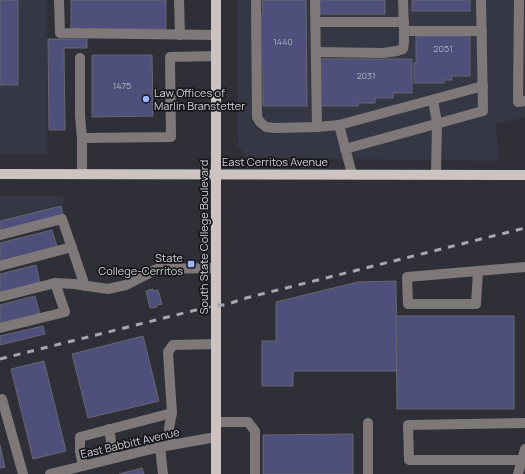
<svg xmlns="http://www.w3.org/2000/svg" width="525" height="474" font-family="Manrope,sans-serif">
<rect width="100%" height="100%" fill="#2e2f37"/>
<!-- built -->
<g fill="#363744">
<rect x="0" y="0" width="47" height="154"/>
<path d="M237,0H525V117L496,124L498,161L247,158L238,146Z"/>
<path d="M0,196H63L64,204L0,220Z"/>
</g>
<!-- building -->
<g fill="#4e4f7b" stroke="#676770">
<rect x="0" y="0" width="18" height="85"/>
<rect x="71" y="0" width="95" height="29"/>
<path d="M262,0H306L307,106H263V70H260V14H263Z"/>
<rect x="320" y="0" width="65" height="14"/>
<rect x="412" y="0" width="58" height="11"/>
<path d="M416,36H470V76H452V80H444V83H414V63H416Z"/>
<path d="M48,39H87V48H64L65,130H49Z"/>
<path d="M92,55H152L153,116L92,117Z"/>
<path d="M320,59H412V93H393V98H375V103H358V106H320Z"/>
<path d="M61,206L63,215L0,231V221Z"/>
<path d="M52,230L57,247L0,261V243Z"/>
<path d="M36,265L40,283L0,293V274Z"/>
<path d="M396,281L397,371H293V386H262V341H276V302L358,282Z"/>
<path d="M153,289V291L158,290L162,304L157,305V307L150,308L146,291Z"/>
<path d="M35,296L40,314L0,324V305Z"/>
<path d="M396,316H514V409H397Z"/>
<path d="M43,326L45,334L0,345V336Z"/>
<path d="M143,336L159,401L88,418L72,354Z"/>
<path d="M44,361L66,451L33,459L11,369Z"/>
<path d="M353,434V474H263V435Z"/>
<path d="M0,445L5,467L0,468Z"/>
<path d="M142,468L144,474H119Z"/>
</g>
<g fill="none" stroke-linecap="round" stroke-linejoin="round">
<!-- minor -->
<g stroke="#7e7978" stroke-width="10">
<path d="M59,0L60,33L216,35"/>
<path d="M179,0L180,35"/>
<path d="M256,0L257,117L260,122L266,127L275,128L317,127L339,125L483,86"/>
<path d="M315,0L317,127"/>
<path d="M403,0L404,31H482"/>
<path d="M519,0L518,102L525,101"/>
<path d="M316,22H404"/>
<path d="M316,52L383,53L397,51L403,49L404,42V31"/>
<path d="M80,58V116L82,138"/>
<path d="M433,100L437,123L436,174"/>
<path d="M339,125L352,174"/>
<path d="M345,149L483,111L481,0"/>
<path d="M82,174V138L171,137L170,57L216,56"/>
<path d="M0,235L62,219L85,286"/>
<path d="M0,266L72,247"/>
<path d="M478,271L476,304H408L407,277L525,267"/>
<path d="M0,297L55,283L74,284L108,289L126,285L157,269L216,268"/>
<path d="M0,328L65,312L55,283"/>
<path d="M2,399L23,474"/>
<path d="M216,422H248L255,431V474"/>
<path d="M368,423V474"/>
<path d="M109,429L114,458"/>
<path d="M171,445L169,428L172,413L168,352L173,345L216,344"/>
<path d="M160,447L163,474"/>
<path d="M522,460H409L408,425L525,423"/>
<path d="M83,466L80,451V437L172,413"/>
<path d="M50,474L160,447L216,437"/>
<path d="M518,474L525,449"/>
</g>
<!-- major -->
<g stroke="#cdc3c1" stroke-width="10">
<path d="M216,0V474"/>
<path d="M0,174L525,175"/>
</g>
<!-- rail -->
<path stroke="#a7a8ae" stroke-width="3" stroke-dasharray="7 7" stroke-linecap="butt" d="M0,359L216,305H225L246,298L525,228"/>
</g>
<!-- markers -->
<g fill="#9eb3fd" stroke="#17171b" stroke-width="1.5">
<circle cx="146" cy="99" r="4"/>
<rect x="187" y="260" width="8" height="8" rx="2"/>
</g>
<g text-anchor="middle" stroke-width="3.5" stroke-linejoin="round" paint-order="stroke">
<!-- number labels -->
<g font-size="9" fill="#b0b0bf">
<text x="283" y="45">1440</text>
<text x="443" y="52">2051</text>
<text x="366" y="79">2031</text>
<text x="122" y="89">1475</text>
</g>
<!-- poi labels -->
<g font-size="11" fill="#d0d1d6" stroke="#17171b" text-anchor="start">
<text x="154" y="97">Law Offices of<tspan x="154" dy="13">Marlin Branstetter</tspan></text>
<text x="183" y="262" text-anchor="end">State<tspan x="183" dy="13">College-Cerritos</tspan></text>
</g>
<!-- street labels -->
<g font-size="11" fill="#d0d1d6" stroke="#17171b">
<text x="275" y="166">East Cerritos Avenue</text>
<text transform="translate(204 237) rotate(-90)" y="4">South State College Boulevard</text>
<text transform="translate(130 443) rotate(-13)" y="4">East Babbitt Avenue</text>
</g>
</g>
</svg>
